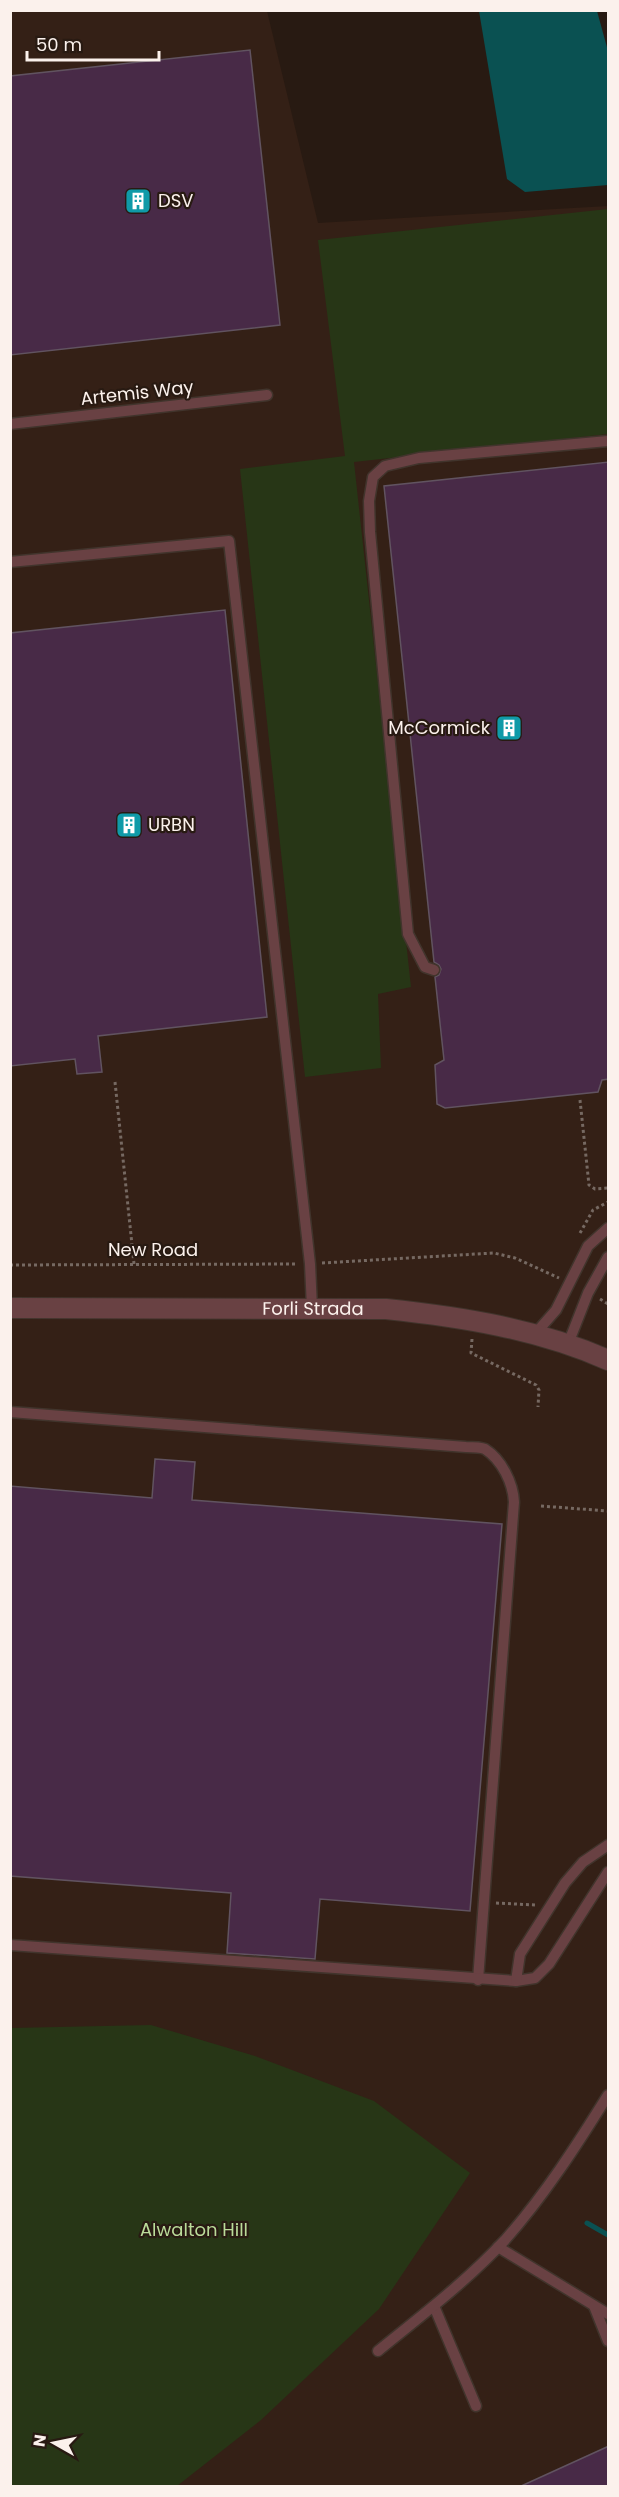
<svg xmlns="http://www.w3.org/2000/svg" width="619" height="2497" font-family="Poppins,sans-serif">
<rect width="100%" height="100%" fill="#281a12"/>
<!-- built -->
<path fill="#342016" d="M11,11H267L318,223L608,206V2486H11Z"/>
<!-- green -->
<g fill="#273616">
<path d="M608,209V434L354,462L411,987L378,994L381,1068L305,1077L240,469L345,456L318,240Z"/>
<path d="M151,2025L255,2056L374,2101L470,2173L379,2309L261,2420L177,2486H11V2028Z"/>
</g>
<!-- water -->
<path fill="#0a5152" d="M479,11H597L608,51V185L525,192L507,179Z"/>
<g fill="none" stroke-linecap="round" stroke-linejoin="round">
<!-- stream -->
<path stroke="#0a5152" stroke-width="5" d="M587,2223L608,2235"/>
</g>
<!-- building -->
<g fill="#482a47" stroke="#615360" stroke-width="1.5">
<path d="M250,50L280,325L10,355V76Z"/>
<path d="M609,462V1079L602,1080L598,1092L445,1108L437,1104L435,1065L444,1060L435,977L439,975L441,969L439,965L434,962L384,486Z"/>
<path d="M225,610L267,1017L98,1036L102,1072L77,1074L75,1059L10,1066V633Z"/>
<path d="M155,1459L195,1462L192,1500L502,1524L470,1911L320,1899L315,1959L227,1953L231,1893L10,1876V1486L152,1498Z"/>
<path d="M609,2446V2487H519Z"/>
</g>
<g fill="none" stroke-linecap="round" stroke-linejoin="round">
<defs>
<g id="lane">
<path d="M10,424L267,395"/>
<path d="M10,562L229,541L310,1264L312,1308"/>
<path d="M434,970L425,967L408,934L370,532L369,501L373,477L385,466L419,458L608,441"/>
<path d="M535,1334L556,1310L588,1246L608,1228"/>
<path d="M568,1344L588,1293L608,1257"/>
<path d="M10,1412L466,1447C472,1447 480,1447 485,1449C502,1460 513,1483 514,1502L478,1980"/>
<path d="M10,1945L516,1981L535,1978L549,1964L608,1872"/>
<path d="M516,1981L520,1954L565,1883L583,1862L608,1845"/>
<path d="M498,2247L608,2314"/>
<path d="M434,2306L476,2406"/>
<path d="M594,2306L608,2341"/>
<path d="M378,2351C421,2316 467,2281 505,2240C544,2196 577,2145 608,2095"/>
</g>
<g id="street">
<path id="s1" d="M10,1308L386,1309C462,1317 538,1329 608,1360"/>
</g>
</defs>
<!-- lane casing -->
<use href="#lane" stroke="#41342c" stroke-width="13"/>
<!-- street casing -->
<use href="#street" stroke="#41342c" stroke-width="22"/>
<!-- path -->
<g stroke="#766962" stroke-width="3" stroke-dasharray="3 3" stroke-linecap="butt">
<path d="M115,1082L134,1264"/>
<path d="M580,1100L589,1185L595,1189L608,1188"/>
<path d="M580,1233L593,1210L608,1202"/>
<path d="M322,1263L494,1253L515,1258L559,1278"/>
<path d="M10,1265L297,1264"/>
<path d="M600,1299L608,1304"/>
<path d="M472,1339L471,1353L536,1385L539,1390L538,1407"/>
<path d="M541,1506L608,1511"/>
<path d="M496,1903L535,1905"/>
</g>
<!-- lane -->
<use href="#lane" stroke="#694143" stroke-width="10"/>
<!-- street -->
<use href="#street" stroke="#694143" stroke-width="20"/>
</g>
<!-- icons -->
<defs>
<symbol id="building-square" viewBox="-11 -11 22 22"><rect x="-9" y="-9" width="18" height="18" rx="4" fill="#0f9aa8" stroke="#281a12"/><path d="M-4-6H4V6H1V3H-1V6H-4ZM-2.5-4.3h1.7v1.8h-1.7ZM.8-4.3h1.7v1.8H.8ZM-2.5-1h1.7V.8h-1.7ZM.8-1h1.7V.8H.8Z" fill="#fff"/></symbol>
</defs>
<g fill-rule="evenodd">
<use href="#building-square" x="123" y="186" width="30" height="30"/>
<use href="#building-square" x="494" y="713" width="30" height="30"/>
<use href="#building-square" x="114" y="810" width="30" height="30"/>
</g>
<g text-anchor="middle" stroke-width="4.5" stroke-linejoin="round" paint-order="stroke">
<!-- poi labels -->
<g font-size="18" fill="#fbf1ec" stroke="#281a12" text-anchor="start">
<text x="158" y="207">DSV</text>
<text x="490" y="734" text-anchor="end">McCormick</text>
<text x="148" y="831">URBN</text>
</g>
<!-- street labels -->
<g font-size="18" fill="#fbf1ec" stroke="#281a12">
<text transform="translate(137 393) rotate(-6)" y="6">Artemis Way</text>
<text x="153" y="1256">New Road</text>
<text dy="6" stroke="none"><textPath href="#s1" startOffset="303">Forli Strada</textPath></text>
</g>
<!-- park labels -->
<g font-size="18" fill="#badb99" stroke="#281a12">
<text x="194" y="2236">Alwalton Hill</text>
</g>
</g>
<!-- border -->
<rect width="619" height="2497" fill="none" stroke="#fbf1ec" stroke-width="24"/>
<!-- north arrow -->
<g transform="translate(54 2443) rotate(279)" stroke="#281a12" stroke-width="4.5" paint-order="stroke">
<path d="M0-4.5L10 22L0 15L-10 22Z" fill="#fbf1ec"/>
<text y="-9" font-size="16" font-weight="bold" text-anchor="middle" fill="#fbf1ec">N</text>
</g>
<!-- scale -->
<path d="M27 51v9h132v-9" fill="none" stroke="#fbf1ec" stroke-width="3"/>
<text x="36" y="51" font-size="18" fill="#fbf1ec" stroke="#281a12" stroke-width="4.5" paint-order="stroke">50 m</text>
</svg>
